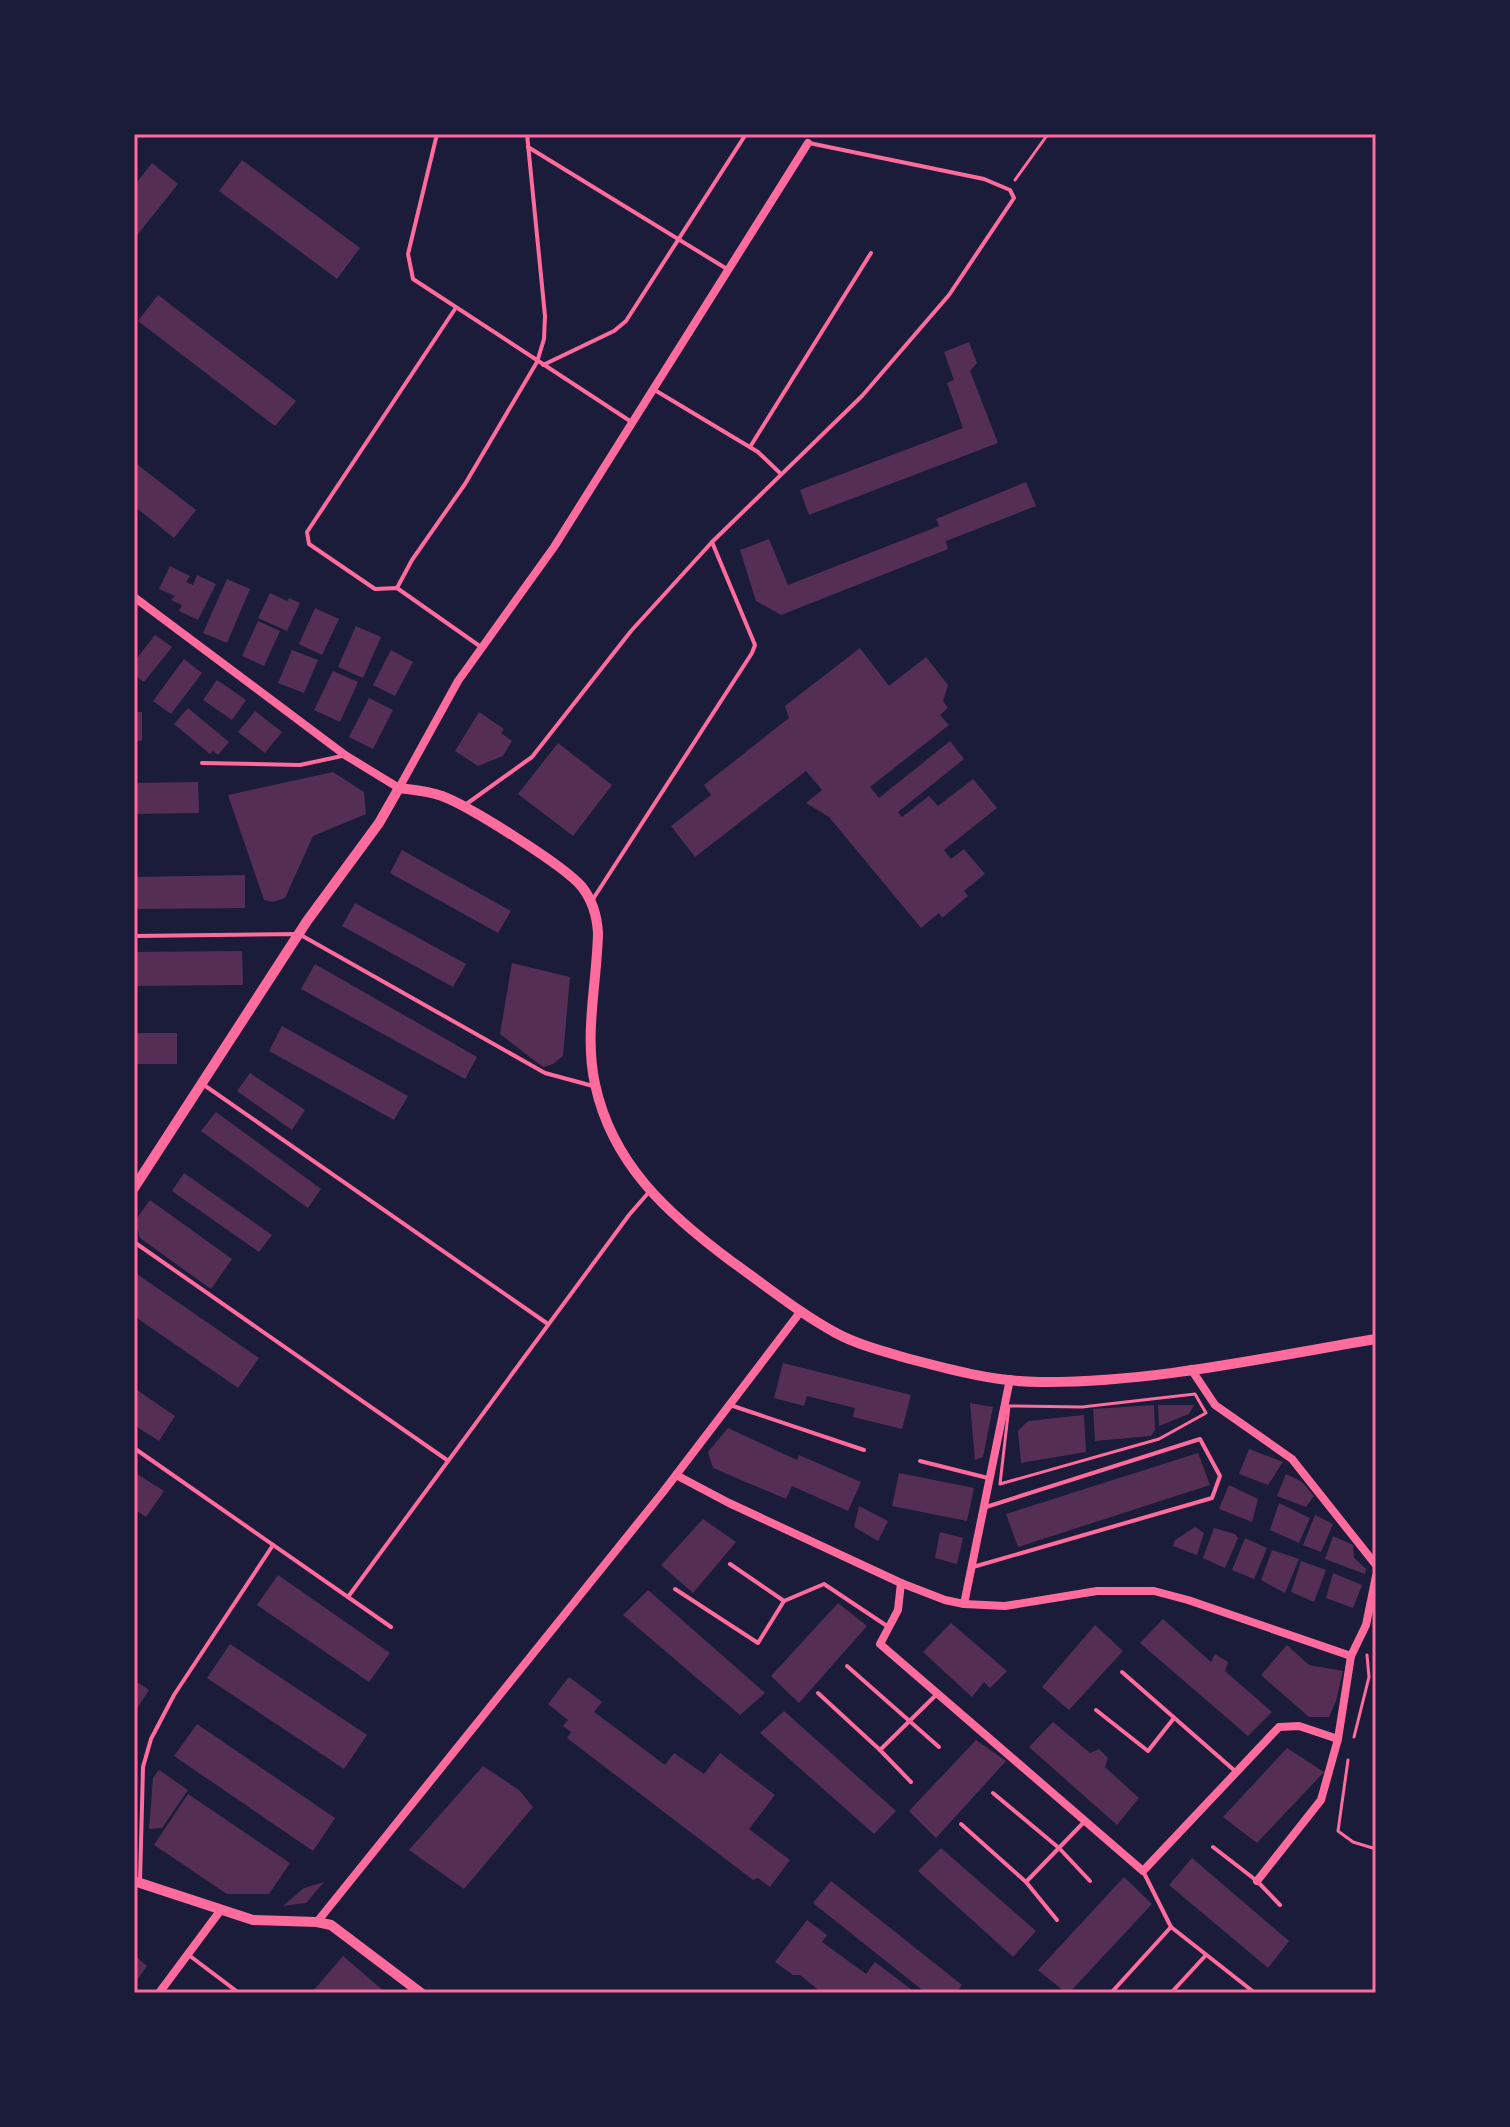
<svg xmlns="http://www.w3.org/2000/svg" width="1510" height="2127" font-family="Cabin,sans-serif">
<rect width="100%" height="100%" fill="#1b1b3a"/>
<!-- building -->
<g fill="#542f53">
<path d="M242,160L360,248L337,279L219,191Z"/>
<path d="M152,163L178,184L134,239V186Z"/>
<path d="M158,295L296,401L275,426L138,321Z"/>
<path d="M969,342L977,363L970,371L998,443L809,515L800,490L963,428L947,383L954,380L944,352Z"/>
<path d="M134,462L196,510L174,538L134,506Z"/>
<path d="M1026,482L1036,506L946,541L948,549L781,615L756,601L740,550L769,539L788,585L939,526L936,519Z"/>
<path d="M170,566L190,576L186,582L193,585L197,575L216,584L198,620L179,611L182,605L171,600L175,596L159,589Z"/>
<path d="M227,579L250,589L227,643L203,633Z"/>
<path d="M270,593L287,601L289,598L300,603L287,631L258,618Z"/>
<path d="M315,608L339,619L322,655L299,644Z"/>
<path d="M258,621L280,631L264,666L242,656Z"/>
<path d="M356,626L381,637L363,678L338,667Z"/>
<path d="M155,635L172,647L144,682L134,675V662Z"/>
<path d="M860,648L889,686L926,657L948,685L943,701L948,708L940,715L949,725L870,787L879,798L950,741L964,759L898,812L902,817L929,796L938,806L973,779L997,808L944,850L951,859L964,849L985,874L964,891L968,896L942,918L939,913L921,928L829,817L806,803L822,790L806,771L695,857L671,826L711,795L704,785L789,718L785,706Z"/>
<path d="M292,650L318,660L304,693L278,683Z"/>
<path d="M391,650L413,662L395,696L373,685Z"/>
<path d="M184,659L202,673L171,714L153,701Z"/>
<path d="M333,671L358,682L340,722L314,710Z"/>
<path d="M217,680L246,700L232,720L203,700Z"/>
<path d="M369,698L393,710L373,749L349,737Z"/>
<path d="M188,708L229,742L218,755L213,751L210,754L174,724Z"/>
<path d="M255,711L282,732L265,753L238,732Z"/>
<rect x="134" y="712" width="8" height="29"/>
<path d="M479,712L504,729L501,733L512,741L503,756L478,766L455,751Z"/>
<path d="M558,743L612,785L573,836L518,794Z"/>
<path d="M333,772L364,792L366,814L313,836L285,898L273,902L264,900L228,795Z"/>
<path d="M198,782L199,813L134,814V783Z"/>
<path d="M402,850L511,911L498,933L390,873Z"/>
<path d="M245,875V908L134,909V877Z"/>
<path d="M355,903L466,964L453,987L342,926Z"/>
<path d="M242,951L243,985L134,986V952Z"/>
<path d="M512,963L570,977L563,1056L553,1064L543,1067L500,1034Z"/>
<path d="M315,964L477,1057L465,1079L301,989Z"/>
<path d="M282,1026L408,1096L394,1120L269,1051Z"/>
<rect x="134" y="1033" width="43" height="31"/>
<path d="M250,1073L305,1110L292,1130L237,1091Z"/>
<path d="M216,1112L321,1189L308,1208L201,1131Z"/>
<path d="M184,1173L272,1235L259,1252L172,1191Z"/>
<path d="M150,1200L232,1259L211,1289L140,1238L135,1221Z"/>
<path d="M134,1272L259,1358L238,1388L134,1316Z"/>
<path d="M783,1363L911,1395L902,1429L853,1417L855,1408L807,1396L804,1406L774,1398Z"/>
<path d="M134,1388L175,1416L159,1441L134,1425Z"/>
<path d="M970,1403L993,1407L983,1457L975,1460Z"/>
<path d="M1154,1405L1155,1430L1151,1436L1095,1441L1093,1409Z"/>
<path d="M1158,1405H1194L1189,1414L1159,1426Z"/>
<path d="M1084,1415L1086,1452L1021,1463L1018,1431L1028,1421Z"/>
<path d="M728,1428L797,1460L799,1455L861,1482L848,1511L792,1486L786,1499L713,1468L708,1452Z"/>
<path d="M1249,1449L1283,1462L1268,1485L1239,1474Z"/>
<path d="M1198,1453L1210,1485L1018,1547L1006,1514Z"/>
<path d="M134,1472L164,1491L146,1517L134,1509Z"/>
<path d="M899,1473L974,1488L967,1521L892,1506Z"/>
<path d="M1286,1474L1302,1482L1314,1496L1306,1507L1277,1496Z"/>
<path d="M1229,1485L1258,1499L1252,1522L1219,1509Z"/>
<path d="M1279,1503L1310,1518L1299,1543L1270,1530Z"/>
<path d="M859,1506L888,1521L878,1541L854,1527Z"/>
<path d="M1315,1515L1333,1524L1321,1552L1303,1545Z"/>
<path d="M703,1519L736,1542L693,1593L661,1565Z"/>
<path d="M1195,1527L1204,1533L1197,1555L1173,1546L1175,1540Z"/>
<path d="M1214,1528L1235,1534L1238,1538L1225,1568L1203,1558Z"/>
<path d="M940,1532L963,1538L957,1564L935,1558Z"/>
<path d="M1333,1536L1353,1545L1354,1558L1366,1569L1365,1574L1325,1559Z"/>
<path d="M1245,1538L1267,1548L1254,1579L1232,1570Z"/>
<path d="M1272,1550L1299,1559L1285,1593L1261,1580Z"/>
<path d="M1301,1561L1326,1570L1314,1602L1291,1592Z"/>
<path d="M1333,1573L1362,1585L1353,1608L1326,1598Z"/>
<path d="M278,1575L390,1653L369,1682L257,1605Z"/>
<path d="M648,1590L765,1693L740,1715L623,1615Z"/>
<path d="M838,1603L867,1626L799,1703L771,1676Z"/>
<path d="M1163,1619L1211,1662L1215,1654L1228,1662L1225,1671L1272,1712L1248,1736L1140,1643Z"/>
<path d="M951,1623L1007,1671L990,1688L984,1682L972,1697L923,1652Z"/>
<path d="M1095,1625L1123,1651L1069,1710L1042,1687Z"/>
<path d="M230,1644L367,1735L344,1769L207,1678Z"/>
<path d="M1287,1645L1309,1665L1343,1671L1336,1701L1329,1717H1309L1261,1675Z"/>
<path d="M569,1677L602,1702L594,1712L665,1765L674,1753L704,1774L720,1753L775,1795L749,1829L790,1860L770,1887L758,1878L753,1880L567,1738L571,1732L563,1726L568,1720L548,1704Z"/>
<path d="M134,1680L149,1690L134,1713Z"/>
<path d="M784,1711L896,1811L874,1834L760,1733Z"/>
<path d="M1053,1722L1090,1753L1099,1749L1108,1758L1105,1767L1139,1798L1117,1825L1029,1747Z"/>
<path d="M197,1724L335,1818L313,1851L174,1756Z"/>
<path d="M976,1740L1006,1761L936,1838L909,1811Z"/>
<path d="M1287,1748L1324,1772L1257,1843L1223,1817Z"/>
<path d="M483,1766L519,1790L533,1807L464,1889L409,1850Z"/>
<path d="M159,1770L188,1790L162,1828L149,1829L153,1778Z"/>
<path d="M188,1794L290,1863L269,1894H227L154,1845Z"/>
<path d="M941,1848L1036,1931L1013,1957L918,1871Z"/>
<path d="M1192,1858L1289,1941L1268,1968L1169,1885Z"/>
<path d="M1124,1877L1152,1904L1069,1993H1066L1038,1970Z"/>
<path d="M831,1881L962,1985L956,1993H926L813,1903Z"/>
<path d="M324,1882L306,1903L283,1906L304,1888Z"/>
<path d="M807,1920L827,1935L822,1942L866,1974L875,1962L916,1993H822L800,1975H793L775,1962Z"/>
<path d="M134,1955L147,1966L134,1984Z"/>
<path d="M343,1956L386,1993H317L314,1990Z"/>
</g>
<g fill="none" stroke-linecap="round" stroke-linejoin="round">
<!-- path -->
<g stroke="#ff6b9d" stroke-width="3">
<path d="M1015,180L1048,134"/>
<path d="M1195,1394L1206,1413L1159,1439L1000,1484L1009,1406L1082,1407Z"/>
<path d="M1354,1737L1369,1677L1367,1655"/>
<path d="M1348,1760L1338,1831L1353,1842L1376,1849"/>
</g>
<!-- service -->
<g stroke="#ff6b9d" stroke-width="4">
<path d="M437,134L408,254L413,279L630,421"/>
<path d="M528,147L727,269"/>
<path d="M455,309L307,532L309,544L375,589L397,588L481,647"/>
<path d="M543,365L614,331L626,321L746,134"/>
<path d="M653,389L758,452L781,474"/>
<path d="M750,447L871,253"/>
<path d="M397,588L412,560L465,484L537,362L544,339L545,316L527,134"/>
<path d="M202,763L300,765L342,756"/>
<path d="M465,805L532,757L631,631L712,542L862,396L949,295L1014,198L1010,190L984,179L809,143"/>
<path d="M593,899L752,653L755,645L712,542"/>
<path d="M134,936L299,934L545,1073L593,1086"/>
<path d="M204,1085L548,1324"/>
<path d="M134,1242L447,1460"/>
<path d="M730,1405L864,1450"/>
<path d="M134,1448L391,1627"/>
<path d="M920,1461L988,1478"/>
<path d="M730,1564L784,1601"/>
<path d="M973,1567L1212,1498L1220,1476L1200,1439L986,1507"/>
<path d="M675,1589L758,1643L784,1601L824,1584L887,1626"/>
<path d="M348,1597L629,1215L649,1192"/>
<path d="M847,1666L939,1747"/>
<path d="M1122,1672L1235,1771"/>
<path d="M818,1693L880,1750L936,1695"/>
<path d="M1096,1710L1148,1751L1174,1718"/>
<path d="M880,1750L911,1782"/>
<path d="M993,1793L1059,1848L1090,1881"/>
<path d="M961,1824L1026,1882L1085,1821"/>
<path d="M1213,1847L1257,1881L1280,1905"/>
<path d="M1143,1871L1171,1927L1255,1993"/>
<path d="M140,1882L143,1767L151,1739L174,1695L273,1545"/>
<path d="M1026,1882L1057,1920"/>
<path d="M190,1956L239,1993"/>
<path d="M1111,1993L1171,1927"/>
<path d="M1171,1993L1206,1955"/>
</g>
<!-- minor -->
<g stroke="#ff6b9d" stroke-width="8">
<path d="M134,597L345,755L399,788L458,681L554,547L808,143"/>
<path d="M1191,1369L1215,1405L1292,1459L1376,1565"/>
<path d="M676,1475L729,1503L901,1583L945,1600L964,1604L1005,1606L1097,1591H1154L1188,1600L1351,1656"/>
<path d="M901,1583L898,1610L880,1644L1143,1871L1279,1727L1299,1726L1338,1739"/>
<path d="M964,1604L1010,1379"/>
<path d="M1257,1881L1321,1800L1338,1739L1351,1656L1366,1625L1376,1576"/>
<path d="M317,1922L663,1492L801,1311"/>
<path d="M159,1993L220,1911"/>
</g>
<!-- tertiary -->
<g stroke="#ff6b9d" stroke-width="10">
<path d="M134,1188L307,921L379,823L399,788C414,790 428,791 442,796C469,806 565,866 582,887C593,901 597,916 598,933C597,983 584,1034 595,1084C612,1164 668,1214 731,1261C765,1285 799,1313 836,1333C858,1345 886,1352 910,1359C952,1370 996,1382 1040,1382C1153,1383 1266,1357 1376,1339"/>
<path d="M134,1881L253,1920L317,1922L331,1925L421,1993"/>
</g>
</g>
<!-- border -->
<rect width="1510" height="2127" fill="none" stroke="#1b1b3a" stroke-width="272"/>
<rect x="136" y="136" width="1238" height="1855" fill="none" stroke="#ff6b9d" stroke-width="3"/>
</svg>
